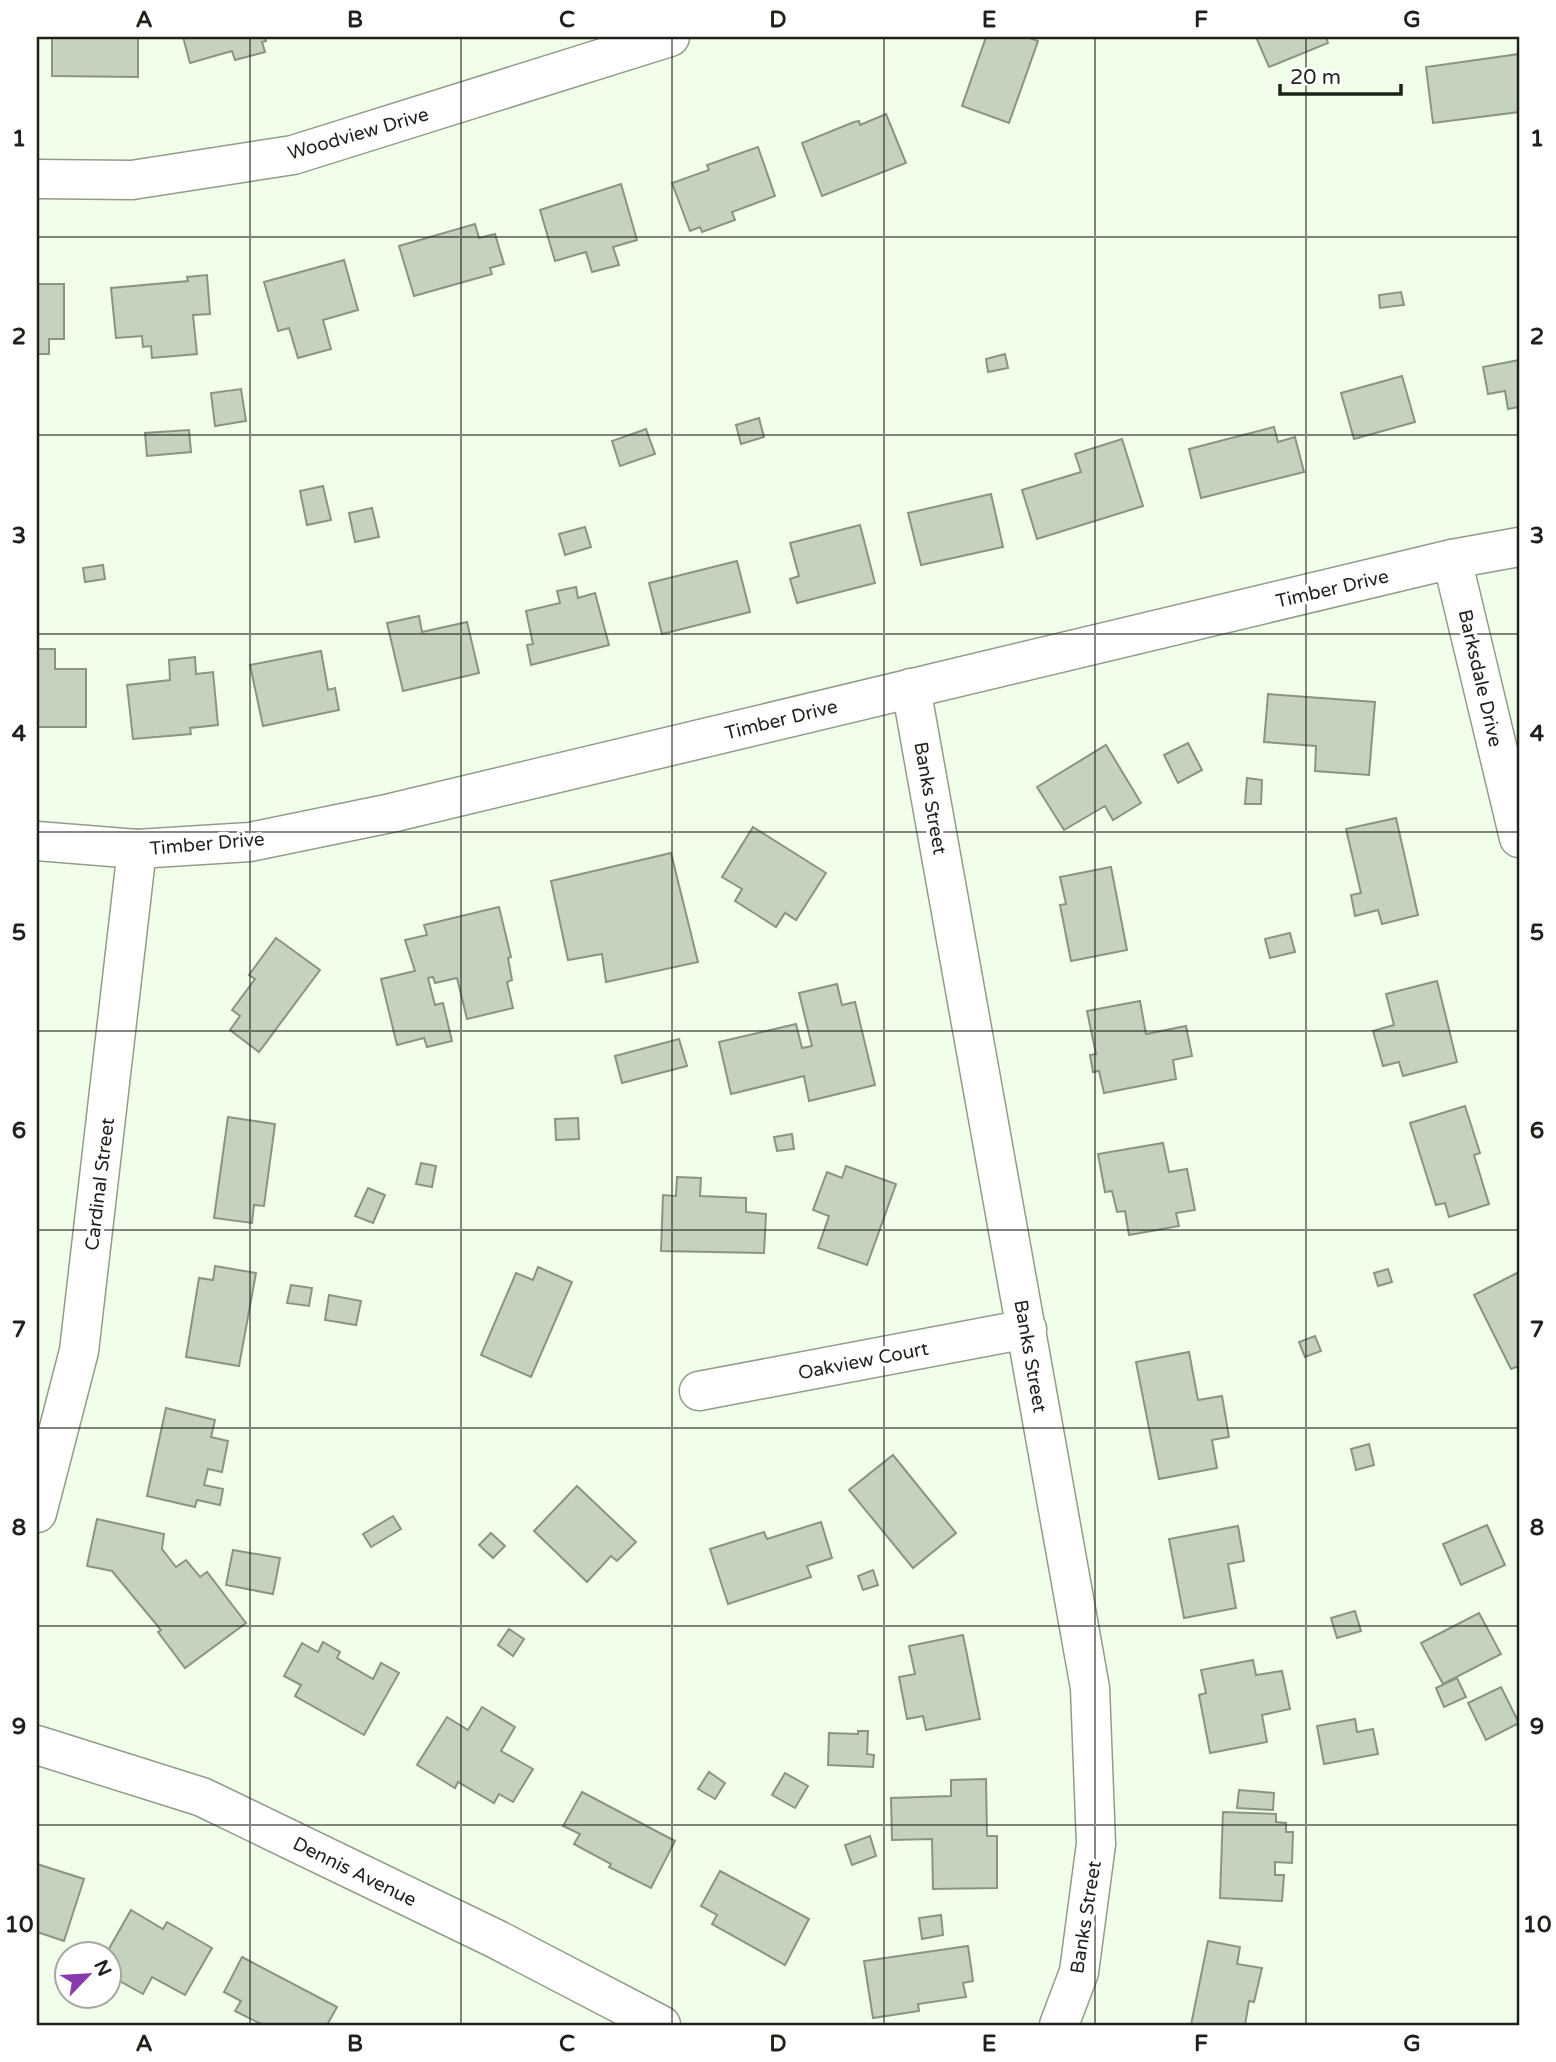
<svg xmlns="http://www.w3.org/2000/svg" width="1556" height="2062" font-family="'Varela Round',sans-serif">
<rect width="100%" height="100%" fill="#f1fee9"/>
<!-- building -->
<g fill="#c5d2bd" stroke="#899582" stroke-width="2">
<path d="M52,37H138V77L52,76Z"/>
<path d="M183,37H265L266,41L262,42L265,52L235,60L232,51L190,63Z"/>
<path d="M986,37H1027L1038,41L1009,123L962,106Z"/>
<path d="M1256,37H1326L1328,43L1269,67Z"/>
<path d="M1519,54V112L1433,123L1426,67Z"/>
<path d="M886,114L906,163L822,196L802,143L854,122L859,121L860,125Z"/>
<path d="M758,147L775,196L732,212L735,220L732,221L702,232L700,227L690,231L672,183L709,170L707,165Z"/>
<path d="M621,184L637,240L613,247L619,265L592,272L586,252L555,261L540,210Z"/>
<path d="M475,224L479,238L495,234L504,264L490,268L492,274L414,296L399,246Z"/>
<path d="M344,260L358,310L323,320L331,349L298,358L289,328L278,331L264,282Z"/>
<path d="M207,275L210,314L193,315L197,354L152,358L151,346L143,347L142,336L116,338L111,288L188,281L187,277Z"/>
<path d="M37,284H64V339H49V354H37Z"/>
<path d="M1401,292L1404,305L1380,308L1379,295Z"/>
<path d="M1005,354L1008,368L988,372L986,359Z"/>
<path d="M1519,360V407L1508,409L1505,391L1488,394L1483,367Z"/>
<path d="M1402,376L1415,422L1354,439L1341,393Z"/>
<path d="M241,389L246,421L215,426L211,393Z"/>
<path d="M759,418L764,437L741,444L736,425Z"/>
<path d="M1274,427L1278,442L1295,437L1304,472L1201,498L1189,449Z"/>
<path d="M646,429L655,454L620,466L612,441Z"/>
<path d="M189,430L191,452L147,456L145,433Z"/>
<path d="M1122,439L1143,506L1037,539L1022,490L1081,472L1075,454Z"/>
<path d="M323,486L331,520L307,525L300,491Z"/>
<path d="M991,494L1003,547L921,565L908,513Z"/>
<path d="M372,508L379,537L355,542L349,513Z"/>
<path d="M860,525L875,583L797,603L790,579L799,576L790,543Z"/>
<path d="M585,527L591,547L565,555L559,534Z"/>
<path d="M737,561L750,612L662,634L649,583Z"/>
<path d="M103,565L105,579L85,582L83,568Z"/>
<path d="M576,587L578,598L595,593L609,645L531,665L527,645L533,644L526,611L560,603L557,591Z"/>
<path d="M419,616L422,632L467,622L479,673L403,691L387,623Z"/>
<path d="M37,649H55V669H86V727H37Z"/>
<path d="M321,651L328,690L335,688L339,710L263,726L250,665Z"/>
<path d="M195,657L196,674L213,672L218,725L190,728L191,734L133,739L127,685L170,680L169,660Z"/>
<path d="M1268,694L1375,702L1369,775L1315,771L1316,746L1264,742Z"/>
<path d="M1188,743L1202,770L1178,783L1164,755Z"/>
<path d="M1106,745L1141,803L1113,820L1105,806L1064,830L1037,787Z"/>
<path d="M1247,778L1262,780L1261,804H1245Z"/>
<path d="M1396,818L1418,915L1382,924L1378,910L1355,916L1351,895L1361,893L1346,829Z"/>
<path d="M753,827L826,873L796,920L785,913L776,927L735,901L742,889L722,877Z"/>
<path d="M671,853L698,962L606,982L602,954L568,960L551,881Z"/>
<path d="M1111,867L1127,950L1071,961L1060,905L1066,904L1060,877Z"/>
<path d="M499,907L511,957L508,958L512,980L507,982L513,1008L467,1019L457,978L435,983L433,977L428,978L435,1005L443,1003L452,1041L427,1047L424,1038L397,1045L381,979L415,971L405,940L427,935L424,925Z"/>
<path d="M1290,933L1295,952L1270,958L1265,939Z"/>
<path d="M276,938L320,970L259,1052L230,1030L240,1016L232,1010L255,979L249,975Z"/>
<path d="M1437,981L1457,1062L1403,1076L1399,1062L1383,1066L1373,1031L1394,1025L1386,994Z"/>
<path d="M837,984L842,1005L855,1002L875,1085L809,1101L804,1076L731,1094L719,1042L796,1024L802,1048L812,1046L799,993Z"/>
<path d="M1140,1001L1146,1034L1186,1026L1192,1056L1173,1060L1176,1079L1104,1093L1099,1071L1093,1072L1090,1055L1096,1054L1087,1011Z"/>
<path d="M679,1039L687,1066L622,1083L615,1056Z"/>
<path d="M1465,1106L1480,1153L1474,1155L1489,1204L1449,1217L1445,1203L1436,1205L1410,1123Z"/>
<path d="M228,1117L275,1124L264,1206L254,1205L252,1223L214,1218Z"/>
<path d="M578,1118L579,1139L556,1140L555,1119Z"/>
<path d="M792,1134L794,1149L777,1151L774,1137Z"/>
<path d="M1163,1143L1169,1172L1187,1169L1195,1210L1176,1213L1179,1226L1129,1235L1125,1211L1117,1212L1112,1191L1105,1192L1098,1154Z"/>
<path d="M421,1163L436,1166L432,1187L416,1184Z"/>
<path d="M846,1166L896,1184L867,1265L818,1248L829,1216L813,1210L827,1172L842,1178Z"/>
<path d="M677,1177L701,1178L700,1196L746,1198V1212L766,1214L764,1253L661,1251L663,1195L676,1196Z"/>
<path d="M368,1188L385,1195L373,1223L355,1216Z"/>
<path d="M215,1266L256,1273L239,1366L186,1357L199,1278L213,1280Z"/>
<path d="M538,1267L572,1282L531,1377L481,1355L516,1273L533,1280Z"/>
<path d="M1388,1269L1392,1282L1378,1286L1374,1273Z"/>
<path d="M1519,1272V1366L1511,1369L1474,1295Z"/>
<path d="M291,1285L312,1288L309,1306L287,1303Z"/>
<path d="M329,1295L361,1301L356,1325L325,1320Z"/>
<path d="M1315,1336L1321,1351L1305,1357L1299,1342Z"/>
<path d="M1189,1352L1198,1400L1222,1396L1229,1437L1212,1440L1217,1468L1159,1479L1136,1362Z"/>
<path d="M166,1408L215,1420L211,1437L228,1441L222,1472L208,1469L204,1485L223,1489L220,1505L197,1500L195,1507L147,1496Z"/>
<path d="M1369,1444L1374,1465L1356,1470L1351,1449Z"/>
<path d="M893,1455L956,1533L913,1568L849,1490Z"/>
<path d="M577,1486L636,1542L617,1561L611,1556L587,1582L534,1531Z"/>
<path d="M393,1516L401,1529L371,1547L363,1534Z"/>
<path d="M97,1519L164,1534L162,1549L176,1567L186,1560L200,1577L207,1572L246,1623L185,1668L158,1632L161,1630L112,1571L87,1566Z"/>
<path d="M821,1522L832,1558L807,1566L811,1577L728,1604L710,1549L764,1532L767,1539Z"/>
<path d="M1487,1525L1505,1565L1461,1585L1443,1544Z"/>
<path d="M1238,1526L1244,1561L1228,1564L1236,1608L1184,1618L1169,1539Z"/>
<path d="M491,1533L505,1546L493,1558L479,1545Z"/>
<path d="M233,1550L280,1558L273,1594L226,1585Z"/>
<path d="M873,1570L878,1585L863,1590L858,1576Z"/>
<path d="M1355,1611L1361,1631L1337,1638L1331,1618Z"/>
<path d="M1479,1613L1501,1654L1443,1684L1421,1643Z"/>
<path d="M509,1629L524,1639L513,1656L498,1645Z"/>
<path d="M963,1635L980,1719L926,1730L923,1716L907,1719L899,1677L915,1674L909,1646Z"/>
<path d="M323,1642L340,1652L337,1658L373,1679L381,1663L399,1673L364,1735L295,1696L301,1685L284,1676L302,1643L318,1652Z"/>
<path d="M1253,1660L1256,1675L1282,1671L1290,1709L1262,1715L1267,1742L1210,1753L1199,1695L1206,1693L1201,1670Z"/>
<path d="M1457,1678L1466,1697L1444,1707L1436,1688Z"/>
<path d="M1501,1687L1519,1723L1486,1740L1468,1703Z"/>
<path d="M482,1707L515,1727L501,1751L533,1769L513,1802L499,1794L494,1803L458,1782L455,1788L417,1765L447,1717L468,1730Z"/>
<path d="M1355,1719L1357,1732L1373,1729L1378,1754L1324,1764L1317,1726Z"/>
<path d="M858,1731H868L867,1754L874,1755L873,1767L828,1765L829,1733L858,1734Z"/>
<path d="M709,1772L725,1783L715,1799L698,1789Z"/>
<path d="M785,1773L808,1786L795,1808L772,1795Z"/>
<path d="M986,1779L987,1836H997V1888L933,1889L932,1839L892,1840L891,1798L951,1796V1780Z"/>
<path d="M1239,1790L1274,1793L1273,1810L1237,1808Z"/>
<path d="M582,1792L675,1841L651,1888L609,1867L611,1864L574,1844L580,1834L563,1826Z"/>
<path d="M1223,1812L1276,1814V1822L1286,1823V1832H1293L1292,1863L1275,1862V1875H1284L1282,1901L1220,1898Z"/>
<path d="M870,1836L876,1856L852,1865L845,1845Z"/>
<path d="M37,1864L84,1879L64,1941L37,1932Z"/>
<path d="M720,1871L809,1919L785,1965L712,1924L717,1915L701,1906Z"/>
<path d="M131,1910L163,1929L167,1922L212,1948L185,1995L152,1977L143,1994L109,1975L117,1961L106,1954Z"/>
<path d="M941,1915L943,1935L922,1939L919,1918Z"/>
<path d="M1208,1941L1240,1947L1237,1964L1262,1968L1254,2002L1249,2001L1245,2025H1191Z"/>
<path d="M968,1946L973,1981L963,1983L966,1997L918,2004L919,2011L873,2018L864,1961Z"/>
<path d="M242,1957L337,2007L327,2025H263L235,2011L241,2001L224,1992Z"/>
</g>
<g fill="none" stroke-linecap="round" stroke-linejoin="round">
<defs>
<g id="street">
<path d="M37,179L132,180L293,155L670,37"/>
<path d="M1452,559L1519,838"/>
<path d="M911,688L1090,1688L1096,1844L1079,1972L1059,2025"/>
<path d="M699,1391L1027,1329"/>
<path d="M37,1513L79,1351L137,849"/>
<path d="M37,1745L202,1797L496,1939L661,2025"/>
</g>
<path id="secondary" d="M37,841L137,849L250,842L391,813L1452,559L1519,547"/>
</defs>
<!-- street casing -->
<use href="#street" stroke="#919c89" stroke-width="41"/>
<!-- secondary casing -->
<use href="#secondary" stroke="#919c89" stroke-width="41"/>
<!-- street -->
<use href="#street" stroke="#fff" stroke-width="38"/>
<!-- secondary -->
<use href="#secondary" stroke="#fff" stroke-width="38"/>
</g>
<!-- grid -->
<path fill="none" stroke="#1d221a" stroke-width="2" stroke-opacity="0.55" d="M250,37V2025M461,37V2025M672,37V2025M884,37V2025M1095,37V2025M1306,37V2025M37,237H1519M37,435H1519M37,634H1519M37,832H1519M37,1031H1519M37,1230H1519M37,1428H1519M37,1626H1519M37,1825H1519"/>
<g text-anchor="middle" stroke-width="7" stroke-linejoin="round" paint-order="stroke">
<!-- street labels -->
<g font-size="19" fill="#1d221a" stroke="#fff">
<text transform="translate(358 133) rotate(-16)" y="7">Woodview Drive</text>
<text transform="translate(1332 588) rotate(-13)" y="7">Timber Drive</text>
<text transform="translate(1481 678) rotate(77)" y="7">Barksdale Drive</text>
<text transform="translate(781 719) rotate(-14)" y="7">Timber Drive</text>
<text transform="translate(931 798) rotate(80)" y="7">Banks Street</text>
<text transform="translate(207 843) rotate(-5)" y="7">Timber Drive</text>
<text transform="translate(99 1184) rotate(-83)" y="7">Cardinal Street</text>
<text transform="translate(1031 1356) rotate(80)" y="7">Banks Street</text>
<text transform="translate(863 1360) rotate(-11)" y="7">Oakview Court</text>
<text transform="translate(355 1871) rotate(26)" y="7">Dennis Avenue</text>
<text transform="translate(1085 1917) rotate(-81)" y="7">Banks Street</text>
</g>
</g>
<!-- border -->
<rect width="1556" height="2062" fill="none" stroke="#ffffff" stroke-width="77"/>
<!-- north arrow -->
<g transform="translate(88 1975) rotate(65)"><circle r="33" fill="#ffffff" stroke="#a5a7a3" stroke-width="2"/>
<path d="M0-5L12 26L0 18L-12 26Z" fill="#883bac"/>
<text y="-10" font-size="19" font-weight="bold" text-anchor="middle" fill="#1d221a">N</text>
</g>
<!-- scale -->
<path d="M1280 84v10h121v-10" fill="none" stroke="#1d221a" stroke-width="3.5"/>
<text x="1290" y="84" font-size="21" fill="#1d221a" stroke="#ffffff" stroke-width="5" paint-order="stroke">20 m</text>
<rect x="38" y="38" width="1480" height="1986" fill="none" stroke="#1d221a" stroke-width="2.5"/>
<g font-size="23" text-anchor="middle" font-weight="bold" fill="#1d221a">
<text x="144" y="27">A</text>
<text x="355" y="27">B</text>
<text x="567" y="27">C</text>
<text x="778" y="27">D</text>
<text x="989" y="27">E</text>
<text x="1201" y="27">F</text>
<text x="1412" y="27">G</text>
<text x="19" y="146">1</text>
<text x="1537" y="146">1</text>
<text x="19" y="344">2</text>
<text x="1537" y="344">2</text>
<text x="19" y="543">3</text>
<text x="1537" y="543">3</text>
<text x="19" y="741">4</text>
<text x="1537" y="741">4</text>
<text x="19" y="940">5</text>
<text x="1537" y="940">5</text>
<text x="19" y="1138">6</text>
<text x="1537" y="1138">6</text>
<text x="19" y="1337">7</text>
<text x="1537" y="1337">7</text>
<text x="19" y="1535">8</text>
<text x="1537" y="1535">8</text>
<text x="19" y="1734">9</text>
<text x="1537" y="1734">9</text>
<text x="19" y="1932">10</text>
<text x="1537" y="1932">10</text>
<text x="144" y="2051">A</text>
<text x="355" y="2051">B</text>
<text x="567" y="2051">C</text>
<text x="778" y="2051">D</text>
<text x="989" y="2051">E</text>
<text x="1201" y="2051">F</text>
<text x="1412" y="2051">G</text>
</g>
</svg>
